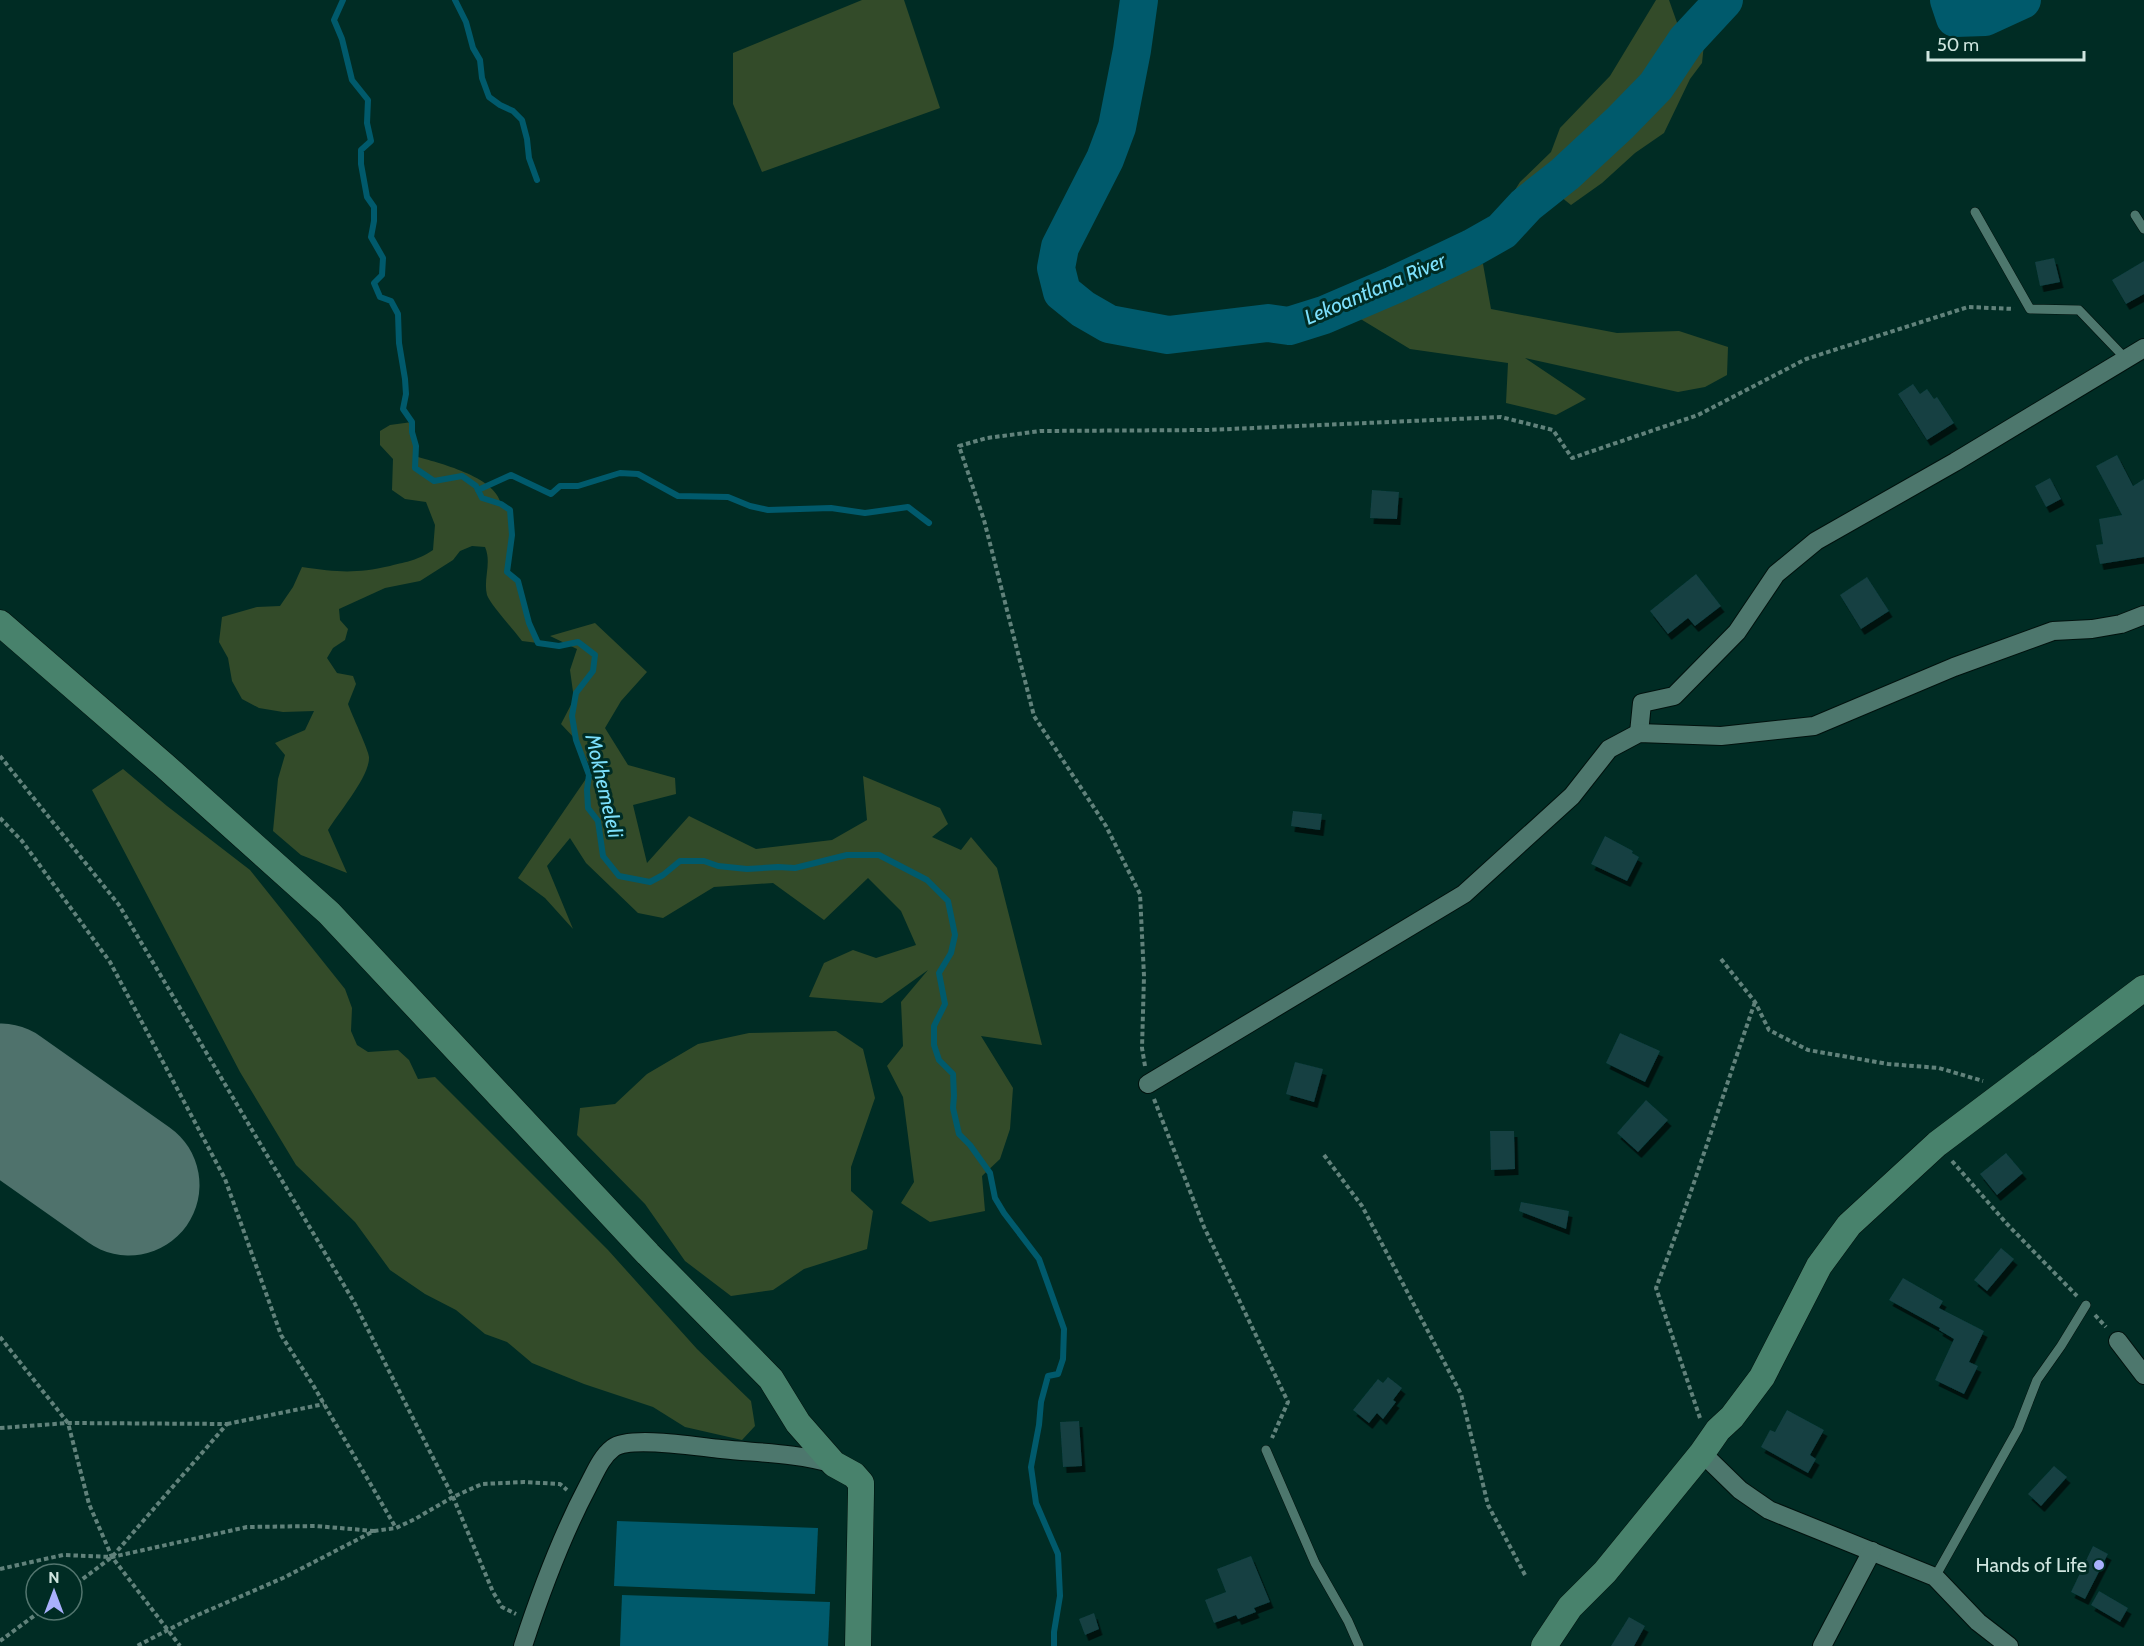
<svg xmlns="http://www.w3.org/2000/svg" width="2144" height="1646" font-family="Cabin,sans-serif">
<defs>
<filter id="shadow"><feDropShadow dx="3.5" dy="6" stdDeviation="0" flood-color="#0009"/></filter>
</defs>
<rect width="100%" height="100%" fill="#002c24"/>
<!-- green -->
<g fill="#334b29">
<path d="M862,0H904L940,108L762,172L733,104V53Z"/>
<path d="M1656,0H1669L1680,31L1704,44L1702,63L1690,79L1664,133L1635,153L1602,183L1571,205L1561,197L1564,187L1556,174L1543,179L1512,208L1508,201L1520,182L1551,152L1560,128L1610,76Z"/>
<path d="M1483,264L1491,309L1617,333L1679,331L1728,347L1727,375L1705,387L1678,392L1525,358L1586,399L1556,415L1506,403L1508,363L1410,349L1354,315L1437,269Z"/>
<path d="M412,422C412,434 416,444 415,456C438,463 495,476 501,504L510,510L512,535L507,572L518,581L529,623L538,643L522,641C514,630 490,604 487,595C483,579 492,563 485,547L472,546L460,551L453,560L420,581L385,588L339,609L340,620L348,629L345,640L333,648L327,658L337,673L353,676L356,684L348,704C351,713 369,751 369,757C370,776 339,812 328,830L347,873L301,855L273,831L278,779L285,755L275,743L305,730L314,711L283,712L259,708L242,699L232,681L228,658L219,642L222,617L257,607L280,606L293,587L302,567C337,572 354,574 390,566C409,561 416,561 433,550L435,525L426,502L405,499L392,490L393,459L380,445V431L390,425Z"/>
<path d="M595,623L647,672L621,701L605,728L628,765L675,778L676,794L633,805L647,863L689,816L756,849L832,840L867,820L863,776L940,808L948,824L932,837L961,850L971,837L997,868L1042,1045L981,1036L1013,1088L1010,1129L1000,1159L982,1176L985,1211L930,1222L901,1203L914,1182L903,1097L887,1066L903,1046L901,1002L928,970L882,1003L809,997L824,963L853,950L876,958L916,945L901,911L868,878L824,920L773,883L714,887L663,918L638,913L586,863L570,838L547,866L573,929L545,898L518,878L592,770L577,741L561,724L574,699L570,670L577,649L550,636Z"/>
<path d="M123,769L167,806L250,870L345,989L352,1008L351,1031L357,1045L368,1052L398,1050L409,1060L418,1079L435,1077L608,1250L697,1349L751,1401L755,1426L742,1440L685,1427L653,1407L584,1384L532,1363L507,1342L485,1334L456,1310L425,1294L390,1270L355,1222L296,1165L240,1072L92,790Z"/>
<path d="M836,1031L863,1049L875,1098L851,1167V1191L873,1211L867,1249L804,1269L773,1290L731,1296L685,1261L645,1204L577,1135L580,1108L615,1104L647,1074L698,1044L749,1033Z"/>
</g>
<!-- water -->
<g fill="#005a6c">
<path d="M617,1521L818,1528L815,1594L614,1586Z"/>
<path d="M622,1595L830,1602L828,1646H620Z"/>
</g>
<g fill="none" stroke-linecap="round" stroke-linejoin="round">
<!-- stream -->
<g stroke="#005a6c" stroke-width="6">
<path d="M343,0L334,20L342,39L352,80L368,100L367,123L371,141L361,150V164L367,197L374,207V221L371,237L383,258L382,275L374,283L380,297L391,301L398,314L399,343L405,379L406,394L403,409L412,422V432L416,446L415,468L434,481L462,476L476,486L482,498L501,504L510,510L512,535L507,572L518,581L529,623L538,643L559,646L578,642L595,655L593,671L576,693L572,716L576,740L589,775L587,790L588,808L598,821L603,856L619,876L650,882L663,875L680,861H704L718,866L747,869L778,867L795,868L847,855H879L927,880L948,901L955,935L951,953L939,973L945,1004L934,1026V1045L939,1060L953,1074L954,1096L953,1108L959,1134L970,1145L990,1173L995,1198L1004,1213L1039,1259L1064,1329L1063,1359L1058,1374L1048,1376L1041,1402L1039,1425L1031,1467L1036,1503L1058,1554L1060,1596L1054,1632V1646"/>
<path d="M455,0L466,22L473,48L480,60L482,78L489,97L500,105L513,111L522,120L527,139L529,158L537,180"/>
<path d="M478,490L511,475L551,494L560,486H578L620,473L638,474L678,496L728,497L750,506L768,510L831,508L865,513L908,507L929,523"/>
</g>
<!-- river -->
<g stroke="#005a6c" stroke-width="38">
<path d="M1139,0L1132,50L1117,127L1105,159L1060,247L1056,268L1062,292L1083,309L1109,324L1168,335L1268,323L1289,326L1324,315L1394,285L1472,248L1502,231L1526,205L1565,174L1620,123L1656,86L1686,41L1724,0"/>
<path d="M1949,0L1955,18L1985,17L2022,0"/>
</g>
<!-- runway -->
<path stroke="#4f726c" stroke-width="141" d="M0,1094L129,1185"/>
</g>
<!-- building -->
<g fill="#134143" filter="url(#shadow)">
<path d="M2054,258L2060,282L2040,286L2035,262Z"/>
<path d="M2144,261V294L2126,304L2112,280Z"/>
<path d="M1913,384L1920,394L1927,389L1934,399L1937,397L1954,423L1927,440L1898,394Z"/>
<path d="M2117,455L2133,486L2144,479V557L2100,564L2096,545L2103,544L2099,519L2122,515L2096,466Z"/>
<path d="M2050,478L2061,499L2046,507L2035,486Z"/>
<path d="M1372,490L1399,492L1397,519L1370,518Z"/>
<path d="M1696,574L1721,606L1695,626L1688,618L1668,634L1650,611Z"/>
<path d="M1867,577L1889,611L1861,629L1840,595Z"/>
<path d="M1293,811L1322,814L1320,830L1291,826Z"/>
<path d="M1605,836L1633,851L1632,853L1639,857L1627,881L1591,864Z"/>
<path d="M1620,1033L1660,1051L1645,1082L1606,1063Z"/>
<path d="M1295,1062L1323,1069L1314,1102L1286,1094Z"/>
<path d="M1646,1100L1668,1120L1638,1152L1617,1133Z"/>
<path d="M1490,1131H1514L1515,1169L1491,1170Z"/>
<path d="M2006,1153L2023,1173L1997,1195L1980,1174Z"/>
<path d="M1521,1202L1569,1211L1566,1229L1519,1211Z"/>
<path d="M2001,1248L2014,1259L1987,1291L1974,1280Z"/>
<path d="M1903,1278L1943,1301L1939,1308L1984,1331L1969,1362L1978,1366L1964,1394L1935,1380L1954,1339L1939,1330L1940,1328L1889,1300Z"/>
<path d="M1388,1377L1402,1388L1393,1400L1396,1402L1383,1419L1377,1413L1369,1423L1353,1410L1378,1379L1383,1383Z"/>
<path d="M1787,1410L1824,1430L1810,1455L1816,1459L1808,1473L1761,1447L1770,1430L1775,1432Z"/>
<path d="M1079,1421L1082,1466L1063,1467L1060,1422Z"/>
<path d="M2054,1466L2067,1477L2041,1506L2028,1494Z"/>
<path d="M2093,1546L2108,1554L2085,1599L2071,1592Z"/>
<path d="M1251,1556L1270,1602L1254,1608L1256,1612L1238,1619L1236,1615L1214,1623L1205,1600L1226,1592L1217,1569Z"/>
<path d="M2099,1591L2128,1608L2120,1622L2091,1605Z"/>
<path d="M1094,1613L1099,1629L1085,1635L1079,1619Z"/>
<path d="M1629,1617L1645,1626L1634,1646H1611Z"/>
</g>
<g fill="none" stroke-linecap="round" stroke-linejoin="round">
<defs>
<g id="lane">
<path d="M1975,212L2030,309L2079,310L2125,358"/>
<path d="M2135,215L2144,229"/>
<path d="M1266,1450L1315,1563L1348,1621L1359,1646"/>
<path d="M1935,1577L2018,1429L2037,1380L2061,1346L2086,1305"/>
</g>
<g id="street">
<path d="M1639,733L1642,703L1674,696L1737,632L1776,574L1816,541L1955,462L2144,348"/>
<path d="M1148,1084L1464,894L1572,796L1609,749L1639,733L1721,736L1814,726L1954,667L2053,631L2092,629L2121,624L2144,615"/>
<path d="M2118,1341L2144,1375"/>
<path d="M1702,1453L1740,1490L1769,1510L1935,1577L1978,1622L2009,1646"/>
<path d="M523,1646C541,1591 561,1537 588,1486C595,1473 601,1457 613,1448C630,1435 699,1447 721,1449C759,1453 797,1453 834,1464"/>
<path d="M1822,1646L1872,1551"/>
</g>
<g id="secondary">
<path d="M0,623L165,766L329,913L648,1254L771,1379L798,1423L834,1464L854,1475L861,1483V1493L858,1646"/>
<path d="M1544,1646L1570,1607L1605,1572L1702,1453L1718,1430L1732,1417L1762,1377L1819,1266L1849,1225L1937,1144L2144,988"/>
</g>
</defs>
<!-- lane casing -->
<use href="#lane" stroke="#00110d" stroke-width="10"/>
<!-- street casing -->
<use href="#street" stroke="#00110d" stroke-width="20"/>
<!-- secondary casing -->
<use href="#secondary" stroke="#00110d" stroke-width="27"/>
<!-- path -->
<g stroke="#61827b" stroke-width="4" stroke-dasharray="4.5 3" stroke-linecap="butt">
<path d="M0,756L119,905L255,1135L354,1302L453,1497L493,1592L502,1607L516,1614"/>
<path d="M0,818L22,841L110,962L225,1179L281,1335L313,1385L396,1528"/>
<path d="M1721,959L1755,1002L1769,1030L1808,1050L1888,1064L1939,1068L1983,1081"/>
<path d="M1145,1066L1142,1048L1144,976L1140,894L1106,826L1034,716L984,520L959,446L987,438L1040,431L1208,430L1501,417L1553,430L1572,458L1698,415L1806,359L1968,307L2014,309"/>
<path d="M1154,1099L1204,1227L1288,1402L1272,1438"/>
<path d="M1324,1155L1362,1206L1461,1394L1488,1505L1525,1575"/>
<path d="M1952,1161L2007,1224L2077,1296"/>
<path d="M2095,1315L2106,1327"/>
<path d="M0,1337L68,1423L89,1504L112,1557L180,1646"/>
<path d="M1700,1418L1656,1288C1692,1194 1722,1097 1755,1002"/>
<path d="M227,1424L324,1404"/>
<path d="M0,1428L68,1423L227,1424L112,1557L72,1587"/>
<path d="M374,1531L396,1528L415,1519L453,1497L482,1484L524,1482L560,1484L567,1490"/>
<path d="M0,1569L63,1555L112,1557L247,1527L316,1526L374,1531L283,1578L193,1617L137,1646"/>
<path d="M0,1641L42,1610"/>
</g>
<!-- lane -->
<use href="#lane" stroke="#4d776d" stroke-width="9"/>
<!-- street -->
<use href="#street" stroke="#4d776d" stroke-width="18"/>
<!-- secondary -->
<use href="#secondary" stroke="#48826c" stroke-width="26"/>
</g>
<!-- markers -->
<circle fill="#a9b0fc" stroke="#002c24" stroke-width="2" cx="2099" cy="1565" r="6"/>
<g text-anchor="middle" stroke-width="6" stroke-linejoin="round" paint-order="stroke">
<!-- poi labels -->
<g font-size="20" fill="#cfe5df" stroke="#002c24" text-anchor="end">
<text x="2087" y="1572">Hands of Life</text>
</g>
<!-- water labels -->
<g font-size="21" font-style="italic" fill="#7bdffb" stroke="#002c24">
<text transform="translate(1375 289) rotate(-23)" y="7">Lekoantlana River</text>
<text transform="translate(604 786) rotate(77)" y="7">Mokhemeleli</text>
</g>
</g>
<!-- north arrow -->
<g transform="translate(54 1592)"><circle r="28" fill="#002c24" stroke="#53766f" stroke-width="1.5"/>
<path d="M0-4.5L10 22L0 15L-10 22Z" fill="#a9b0fc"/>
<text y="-9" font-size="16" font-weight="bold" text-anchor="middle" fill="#cfe5df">N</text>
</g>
<!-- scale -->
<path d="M1928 51v9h156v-9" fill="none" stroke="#cfe5df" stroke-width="3"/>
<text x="1937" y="51" font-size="18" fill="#cfe5df" stroke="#002c24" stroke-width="4.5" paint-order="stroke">50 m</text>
</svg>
